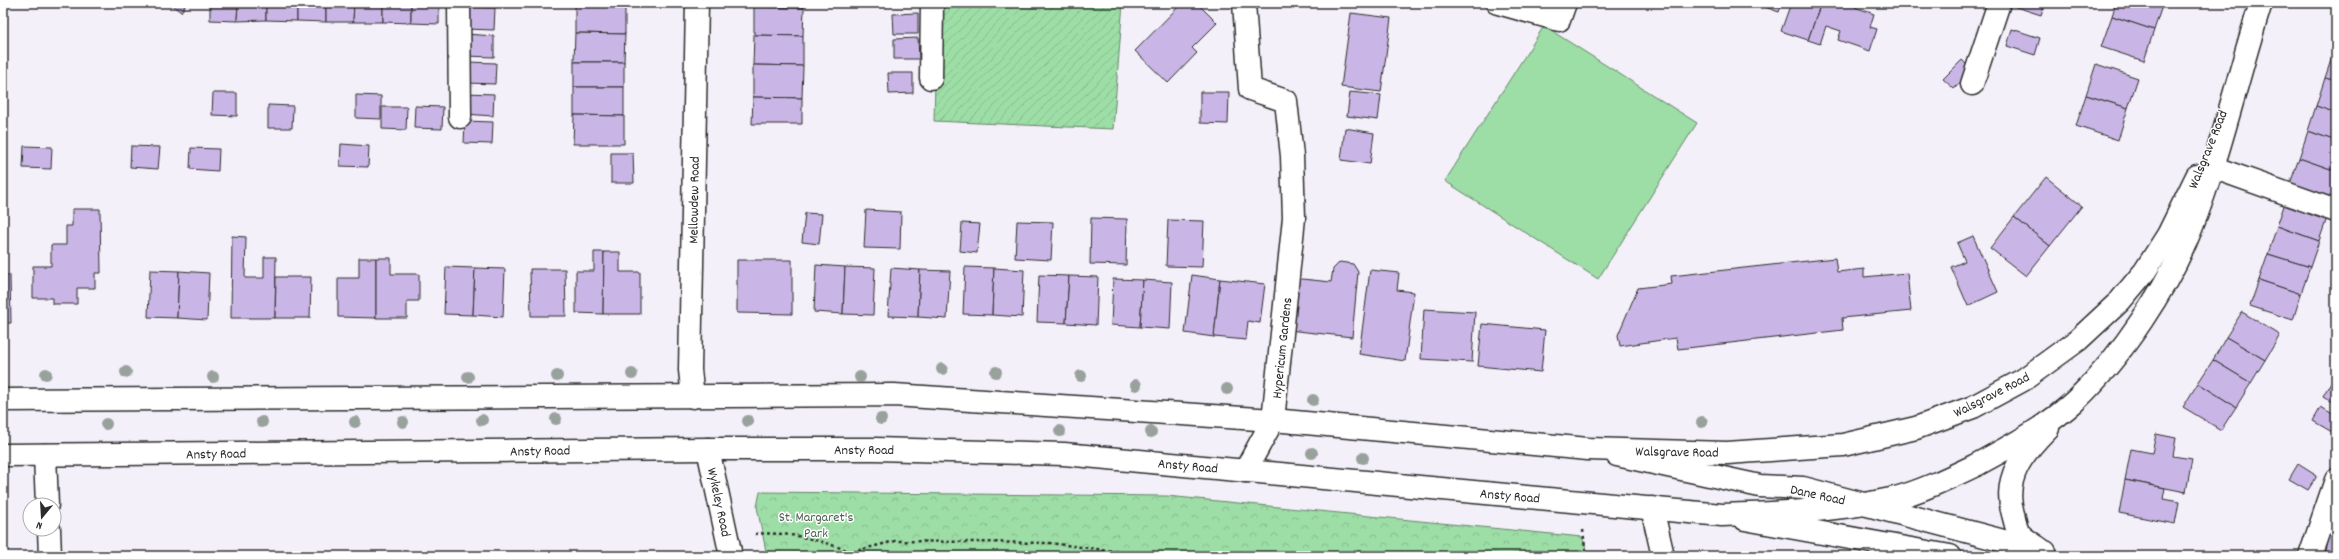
<svg xmlns="http://www.w3.org/2000/svg" width="2339" height="559" font-family="Dekko,sans-serif">
<defs>
<pattern id="forest-crowns" width="20" height="18" patternUnits="userSpaceOnUse"><rect width="20" height="18" fill="#9ddda6"/><path d="M2 6a3 3 0 1 1 6 0M12 15a3 3 0 1 1 6 0" fill="none" stroke="#87be8f"/></pattern>
<pattern id="garden-furrows" width="10" height="10" patternUnits="userSpaceOnUse"><rect width="10" height="10" fill="#9ddda6"/><path d="M-1 1l2-2M0 10L10 0M9 11l2-2" fill="none" stroke="#87be8f"/></pattern>
</defs>
<rect width="100%" height="100%" fill="#f4f0fa"/>
<filter id="ink" filterUnits="userSpaceOnUse"><feTurbulence type="fractalNoise" baseFrequency=".025" numOctaves="2"/><feDisplacementMap in="SourceGraphic" scale="8" xChannelSelector="R" yChannelSelector="G"/><feConvolveMatrix kernelMatrix="1 2 1 2 8 2 1 2 1" color-interpolation-filters="sRGB"/></filter>
<g filter="url(#ink)">
<!-- forest -->
<path fill="url(#forest-crowns)" stroke="#648468" d="M760,492L1167,496L1582,537L1589,556H767L757,507Z"/>
<!-- garden -->
<path fill="url(#garden-furrows)" stroke="#648468" d="M937,3H1123L1113,129L934,121Z"/>
<!-- pitch -->
<path fill="#9ddda6" stroke="#648468" d="M1544,26L1697,123L1598,279L1445,181Z"/>
<!-- building -->
<g fill="#cab6e6" stroke="#2b2b2b">
<path d="M169,3H187L181,12Z"/>
<path d="M210,3H238L237,21L210,20Z"/>
<path d="M238,3H266V20L237,21Z"/>
<path d="M266,3H297V21L266,20Z"/>
<path d="M297,3H326V22L297,21Z"/>
<path d="M326,3H354L353,22H326Z"/>
<path d="M354,3H383V22H353Z"/>
<path d="M383,3H411V23L383,22Z"/>
<path d="M411,3H439V24L411,23Z"/>
<path d="M575,3H626L625,6L575,5Z"/>
<path d="M754,3H804V8L754,7Z"/>
<path d="M1182,3H1197L1217,23L1192,48L1197,53L1168,83L1135,51Z"/>
<path d="M1754,3H1782L1779,12Z"/>
<path d="M1791,3H1821L1808,40L1781,31Z"/>
<path d="M1821,3H1857L1855,7L1874,14L1870,27L1877,29L1870,51L1838,40L1841,31L1826,26L1820,44L1808,40Z"/>
<path d="M2014,3H2045L2041,15L2013,6Z"/>
<path d="M2116,3H2163L2154,30L2112,16Z"/>
<path d="M575,5L625,6V34L575,33Z"/>
<path d="M467,7L495,8L494,30L466,29Z"/>
<path d="M754,7L804,8L803,36L754,35Z"/>
<path d="M918,13V34H894L893,14Z"/>
<path d="M1351,13L1391,18L1381,92L1341,87Z"/>
<path d="M2112,16L2154,30L2144,61L2101,47Z"/>
<path d="M2012,29L2040,38L2035,55L2007,46Z"/>
<path d="M575,33L625,34L624,62H574Z"/>
<path d="M466,34L494,36V57L465,56Z"/>
<path d="M754,35L803,36V66L753,65Z"/>
<path d="M918,38L919,59H894V39Z"/>
<path d="M2334,51H2336V81L2325,78Z"/>
<path d="M1962,60L1972,70L1954,89L1943,79Z"/>
<path d="M467,62L496,63L495,84L466,83Z"/>
<rect x="574" y="62" width="50" height="25"/>
<path d="M2096,64L2138,78L2128,108L2086,95Z"/>
<path d="M753,65L803,66L802,98L753,97Z"/>
<path d="M888,73H913V93L889,94Z"/>
<path d="M2325,78L2336,81V113L2316,106Z"/>
<path d="M574,87H624V116L574,115Z"/>
<path d="M1200,92H1229L1228,124L1200,123Z"/>
<path d="M1350,92L1381,95L1378,120L1347,116Z"/>
<path d="M213,93H237V116L212,115Z"/>
<path d="M465,93L494,94L493,116L465,114Z"/>
<path d="M356,95L381,96V119L356,118Z"/>
<path d="M2086,95L2128,108L2118,140L2076,126Z"/>
<path d="M753,97L802,98V124H752Z"/>
<path d="M268,105L293,106L292,128H268Z"/>
<path d="M415,106L443,107L442,129L414,128Z"/>
<path d="M2316,106L2336,113V141L2308,131Z"/>
<path d="M382,107H407L406,130L382,129Z"/>
<path d="M574,115L624,116V144H573Z"/>
<path d="M465,121L493,122L492,144L464,143Z"/>
<path d="M1345,128L1374,133L1370,164L1341,160Z"/>
<path d="M2308,131L2336,141V171L2299,158Z"/>
<path d="M341,144L369,146L368,167L340,166Z"/>
<path d="M24,146L52,147L51,169L23,168Z"/>
<path d="M131,146L160,147L158,169L130,167Z"/>
<path d="M191,148L219,149L218,171L190,169Z"/>
<path d="M611,153H633L634,183H611Z"/>
<path d="M2299,158L2336,171V188L2332,199L2290,184Z"/>
<path d="M2046,177L2082,206L2050,246L2014,217Z"/>
<path d="M2286,200L2328,215L2319,241L2277,226Z"/>
<path d="M72,209H100L101,273H95V288H77V304H52V298H33V266H51V245H66V226H72Z"/>
<path d="M866,210L901,212L900,249L864,248Z"/>
<path d="M805,213L822,214L819,244L802,242Z"/>
<path d="M2014,217L2050,246L2026,276L1990,248Z"/>
<path d="M1091,218L1127,219L1126,265L1090,264Z"/>
<path d="M1168,220L1204,221L1202,267L1166,266Z"/>
<path d="M1017,221L1053,222L1051,260L1015,258Z"/>
<path d="M962,223L980,224L977,253L960,251Z"/>
<path d="M2277,226L2319,241L2310,267L2268,254Z"/>
<path d="M232,236L246,237L245,278H264V257H276L275,318H231Z"/>
<path d="M1973,236L1998,292L1968,306L1951,267L1965,261L1957,243Z"/>
<path d="M594,252H604L603,314L576,313V271H594Z"/>
<path d="M604,252H620V272H640V314H603Z"/>
<path d="M2268,254L2310,267L2301,294L2259,280Z"/>
<path d="M359,258H376V318L338,317V278H359Z"/>
<path d="M376,258H391V274H419V301H407V318H376Z"/>
<path d="M1835,258L1837,272L1864,269V277L1907,273L1911,311L1842,318L1843,330L1678,349L1676,338L1620,346L1618,335L1638,288L1672,284L1671,276Z"/>
<path d="M737,260H792V314L737,313Z"/>
<path d="M1340,262L1353,264L1358,272L1352,337L1288,330L1293,278L1331,282L1333,269Z"/>
<path d="M816,265L845,267L843,314L814,312Z"/>
<path d="M446,267L475,268L473,315L444,314Z"/>
<path d="M845,267L875,268L873,315L843,314Z"/>
<path d="M965,267L994,268L992,315L963,314Z"/>
<path d="M475,268L505,269L503,317L473,315Z"/>
<path d="M891,268L920,270L918,317L888,316Z"/>
<path d="M994,268L1024,270L1022,317L992,315Z"/>
<path d="M530,269H565L566,316H531Z"/>
<path d="M150,270L179,271L177,318L148,317Z"/>
<path d="M920,270L950,271L947,319L918,317Z"/>
<path d="M1370,270L1399,273L1397,290L1414,292L1405,361L1359,354Z"/>
<path d="M179,271L209,273L207,320L177,318Z"/>
<path d="M3,275H10L11,323H3Z"/>
<path d="M1039,275L1069,276L1066,323L1037,322Z"/>
<path d="M1192,275L1220,279L1214,337L1185,333Z"/>
<path d="M1069,276L1098,277L1096,325L1066,323Z"/>
<path d="M276,277H311L310,318H275Z"/>
<path d="M1113,279L1143,280L1140,327L1111,325Z"/>
<path d="M1220,279L1265,284L1260,323L1248,321L1246,340L1214,337Z"/>
<path d="M1143,280L1172,282L1170,329L1140,327Z"/>
<path d="M2259,280L2301,294L2293,320L2250,306Z"/>
<path d="M1424,309L1475,312L1472,362L1421,359Z"/>
<path d="M2242,312L2280,335L2265,360L2226,337Z"/>
<path d="M1482,324L1545,330L1541,372L1478,366Z"/>
<path d="M2226,337L2265,360L2251,383L2213,360Z"/>
<path d="M2213,360L2251,383L2236,407L2198,383Z"/>
<path d="M2331,382L2336,385V404L2323,396Z"/>
<path d="M2198,383L2236,407L2221,430L2183,407Z"/>
<path d="M2321,407L2336,416V426L2332,432L2313,421Z"/>
<path d="M2156,434L2176,438L2173,456L2192,459L2186,492L2125,480L2131,449L2152,453Z"/>
<path d="M2298,464L2317,476L2308,490L2289,479Z"/>
<path d="M2125,480L2165,488L2163,499L2179,502L2175,524L2119,513Z"/>
<path d="M2333,512H2336V556H2324Z"/>
</g>
<g fill="none" stroke-linecap="round" stroke-linejoin="round">
<defs>
<g id="minor">
<path d="M459,3L460,117"/>
<path d="M1244,3L1250,89L1286,101L1292,156L1294,218L1273,420L1245,471"/>
<path d="M1498,3L1559,20L1565,3"/>
<path d="M931,78L932,3"/>
<path d="M1972,84L1999,3"/>
<path d="M2212,167L2336,211"/>
<path d="M693,397L690,370L697,3"/>
<path d="M708,449L731,556"/>
<path d="M45,455L47,505"/>
<path d="M1617,455L1760,486L1803,488L2045,552"/>
<path d="M1652,508L1663,556"/>
<path d="M1745,519L1950,556"/>
<path d="M49,529L50,556"/>
<path d="M2040,549C2034,544 2025,540 2020,534C2016,530 2015,520 2013,514C2002,477 2024,452 2048,428"/>
<path d="M2310,556L2336,480"/>
</g>
<g id="highway">
<path d="M3,400L894,395L1273,420L1588,449L1727,453L1843,445L1916,428L1973,407L2023,380L2078,340L2120,301L2145,271L2168,235L2197,176"/>
<path d="M3,455L708,449H875L1064,454L1722,515C1779,513 1836,511 1891,499C1918,493 1951,477 1976,465C2011,446 2047,427 2076,400C2122,356 2168,287 2191,229C2220,156 2237,78 2261,3"/>
</g>
</defs>
<!-- minor casing -->
<use href="#minor" stroke="#2b2b2b" stroke-width="25"/>
<!-- highway casing -->
<use href="#highway" stroke="#2b2b2b" stroke-width="25"/>
<!-- path -->
<g stroke="#2b2b2b" stroke-width="2.5" stroke-dasharray="3 3" stroke-linecap="butt">
<path d="M1583,530L1586,556"/>
<path d="M755,534C787,531 821,540 851,552"/>
<path d="M848,556L851,552L895,541L1049,543L1153,556"/>
</g>
<!-- minor -->
<use href="#minor" stroke="#fff" stroke-width="22"/>
<!-- highway -->
<use href="#highway" stroke="#fff" stroke-width="22"/>
</g>
<!-- trees -->
<g fill="#98a19c">
<circle cx="942" cy="369" r="6"/>
<circle cx="126" cy="372" r="6"/>
<circle cx="996" cy="372" r="6"/>
<circle cx="46" cy="374" r="6"/>
<circle cx="632" cy="374" r="6"/>
<circle cx="557" cy="376" r="6"/>
<circle cx="1081" cy="376" r="6"/>
<circle cx="213" cy="377" r="6"/>
<circle cx="468" cy="377" r="6"/>
<circle cx="860" cy="377" r="6"/>
<circle cx="1136" cy="385" r="6"/>
<circle cx="1227" cy="389" r="6"/>
<circle cx="1313" cy="400" r="6"/>
<circle cx="556" cy="419" r="6"/>
<circle cx="881" cy="419" r="6"/>
<circle cx="482" cy="420" r="6"/>
<circle cx="748" cy="421" r="6"/>
<circle cx="262" cy="422" r="6"/>
<circle cx="355" cy="422" r="6"/>
<circle cx="403" cy="422" r="6"/>
<circle cx="1702" cy="422" r="6"/>
<circle cx="106" cy="424" r="6"/>
<circle cx="1060" cy="431" r="6"/>
<circle cx="1151" cy="432" r="6"/>
<circle cx="1312" cy="453" r="6"/>
<circle cx="1363" cy="458" r="6"/>
</g>
</g>
<g text-anchor="middle" stroke-width="3" stroke-linejoin="round" paint-order="stroke">
<!-- street labels -->
<g font-size="14" fill="#2b2b2b" stroke="#fff">
<text transform="translate(2207 149) rotate(-68)" y="5">Walsgrave Road</text>
<text transform="translate(693 200) rotate(-89)" y="5">Mellowdew Road</text>
<text transform="translate(1281 348) rotate(-84)" y="5">Hypericum Gardens</text>
<text transform="translate(1991 394) rotate(-27)" y="5">Walsgrave Road</text>
<text x="864" y="454">Ansty Road</text>
<text transform="translate(540 450) rotate(-1)" y="5">Ansty Road</text>
<text transform="translate(1677 451) rotate(1)" y="5">Walsgrave Road</text>
<text transform="translate(216 453) rotate(-1)" y="5">Ansty Road</text>
<text transform="translate(1188 465) rotate(5)" y="5">Ansty Road</text>
<text transform="translate(1818 494) rotate(12)" y="5">Dane Road</text>
<text transform="translate(1510 495) rotate(5)" y="5">Ansty Road</text>
<text transform="translate(720 502) rotate(78)" y="5">Wykeley Road</text>
</g>
<!-- park labels -->
<g font-size="14" fill="#4d6050" stroke="#fff">
<text x="816" y="521">St. Margaret's<tspan x="816" dy="16">Park</tspan></text>
</g>
</g>
<!-- margin -->
<rect width="2339" height="559" fill="none" stroke="#fff" stroke-width="16"/>
<rect x="8" y="8" width="2323" height="543" fill="none" stroke="#2b2b2b" stroke-width="1.5" filter="url(#ink)"/>
<!-- north arrow -->
<g transform="translate(42 517) rotate(198)"><circle r="19" fill="#ffffff" stroke="#aaaaaa"/>
<path d="M0-3L7 15L0 10L-7 15Z" fill="#2b2b2b"/>
<text y="-6" font-size="11" font-weight="bold" text-anchor="middle" fill="#2b2b2b">N</text>
</g>
</svg>
